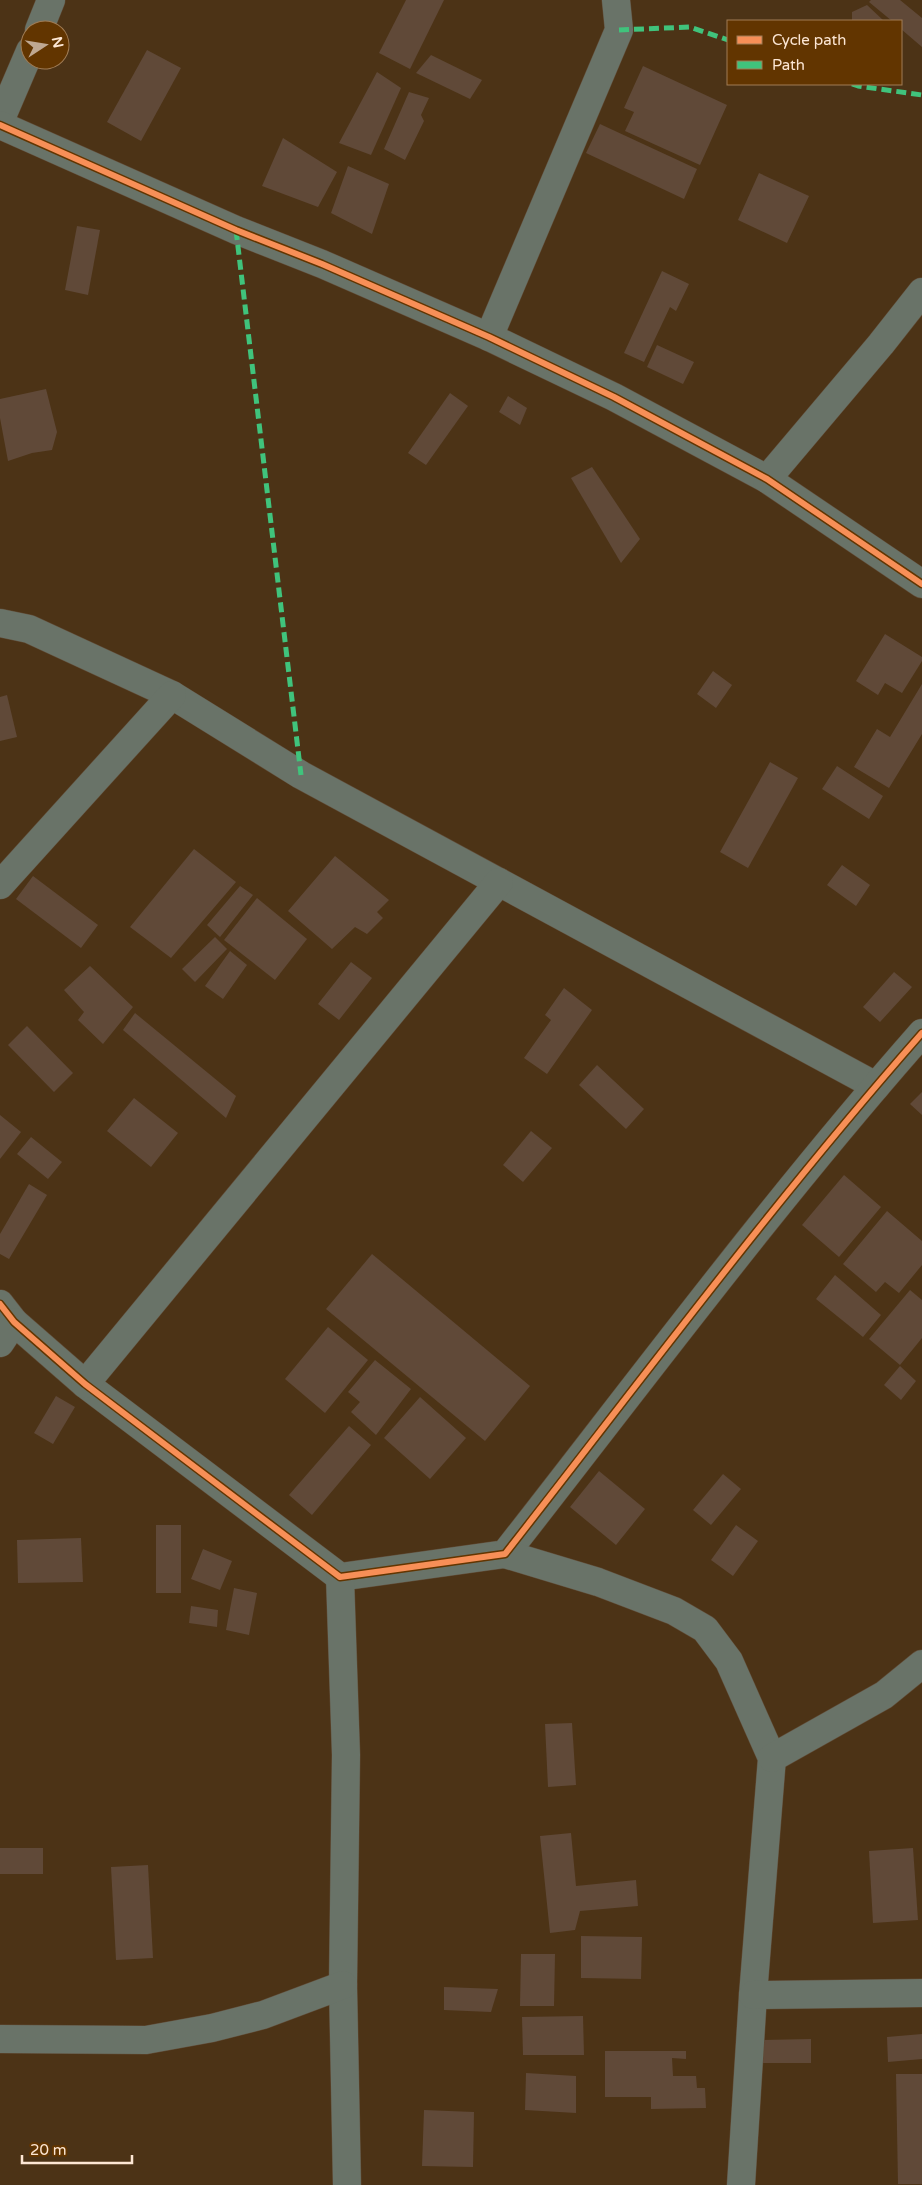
<svg xmlns="http://www.w3.org/2000/svg" width="922" height="2185" font-family="'Varela Round',sans-serif">
<rect width="100%" height="100%" fill="#4c3316"/>
<!-- building -->
<g fill="#604938">
<path d="M406,0H444L410,69L379,53Z"/>
<path d="M871,0H900L922,18V47L901,29V21H892L869,2Z"/>
<path d="M867,5L884,21H852V12Z"/>
<path d="M147,50L181,68L141,141L107,122Z"/>
<path d="M431,55L482,80L470,99L416,73Z"/>
<path d="M643,66L727,105L700,165L625,131L634,112L624,108Z"/>
<path d="M377,72L401,88L371,155L339,143Z"/>
<path d="M409,92L429,98L421,115L424,121L405,160L384,149Z"/>
<path d="M600,124L697,169L684,199L586,153Z"/>
<path d="M283,138L337,172L318,207L262,186Z"/>
<path d="M348,166L389,184L372,234L331,213Z"/>
<path d="M759,173L809,196L787,243L738,220Z"/>
<path d="M77,226L100,230L88,295L65,290Z"/>
<path d="M662,271L689,284L676,311L670,307L644,362L624,353Z"/>
<path d="M657,345L694,362L683,384L647,367Z"/>
<path d="M46,389L57,432L52,450L32,453L8,461L0,418V399Z"/>
<path d="M450,393L468,406L426,465L408,453Z"/>
<path d="M508,396L527,408L520,425L499,412Z"/>
<path d="M592,467L640,539L621,563L571,478Z"/>
<path d="M885,634L922,657V661L902,693L885,683L878,695L856,681Z"/>
<path d="M713,671L732,685L716,708L697,694Z"/>
<path d="M922,684V734L889,788L854,767L877,729L890,737Z"/>
<path d="M7,695L17,737L0,741V697Z"/>
<path d="M770,762L798,778L748,868L720,852Z"/>
<path d="M837,766L883,796L869,819L822,789Z"/>
<path d="M194,849L236,882L171,958L130,927Z"/>
<path d="M335,856L389,900L377,912L383,918L367,934L355,927L332,949L288,911Z"/>
<path d="M842,865L870,885L856,906L827,885Z"/>
<path d="M33,876L98,925L81,948L16,899Z"/>
<path d="M240,886L253,895L220,937L207,925Z"/>
<path d="M257,898L307,939L275,980L224,940Z"/>
<path d="M215,937L227,949L195,982L182,969Z"/>
<path d="M230,951L247,965L223,999L205,986Z"/>
<path d="M351,962L372,978L339,1020L318,1004Z"/>
<path d="M90,966L133,1007L103,1044L78,1020L84,1012L64,990Z"/>
<path d="M894,972L912,987L880,1022L863,1007Z"/>
<path d="M564,988L592,1010L547,1074L524,1058L551,1020L545,1015Z"/>
<path d="M135,1013L236,1096L226,1118L123,1030Z"/>
<path d="M27,1026L73,1073L54,1092L8,1045Z"/>
<path d="M597,1065L644,1109L626,1129L579,1085Z"/>
<path d="M922,1092V1115L910,1104Z"/>
<path d="M134,1098L178,1133L151,1167L107,1131Z"/>
<path d="M0,1115L21,1132L0,1159Z"/>
<path d="M531,1131L552,1148L523,1182L503,1165Z"/>
<path d="M31,1137L62,1162L48,1179L17,1154Z"/>
<path d="M844,1175L881,1207L839,1257L802,1225Z"/>
<path d="M29,1184L47,1195L9,1259L0,1254V1234Z"/>
<path d="M887,1211L922,1241V1265L899,1293L885,1282L876,1292L843,1264Z"/>
<path d="M372,1254L530,1386L485,1441L326,1309Z"/>
<path d="M835,1275L881,1315L863,1337L816,1299Z"/>
<path d="M910,1290L922,1300V1338L900,1365L869,1339Z"/>
<path d="M328,1327L368,1360L325,1413L285,1379Z"/>
<path d="M375,1360L411,1389L376,1435L351,1412L360,1402L348,1392Z"/>
<path d="M900,1366L916,1381L901,1400L884,1385Z"/>
<path d="M56,1396L75,1407L53,1444L34,1433Z"/>
<path d="M420,1397L466,1438L430,1479L384,1438Z"/>
<path d="M349,1426L371,1445L312,1515L289,1495Z"/>
<path d="M599,1471L645,1509L616,1545L570,1507Z"/>
<path d="M723,1474L741,1489L711,1525L693,1510Z"/>
<rect x="156" y="1525" width="25" height="68"/>
<path d="M736,1525L758,1541L733,1576L711,1560Z"/>
<path d="M81,1538L83,1582L18,1583L17,1540Z"/>
<path d="M203,1549L232,1561L220,1590L191,1579Z"/>
<path d="M234,1588L257,1593L249,1635L226,1630Z"/>
<path d="M191,1606L218,1610L217,1627L189,1623Z"/>
<path d="M572,1723L576,1785L548,1787L545,1724Z"/>
<path d="M571,1833L576,1886L636,1880L638,1906L580,1911L575,1930L550,1933L540,1836Z"/>
<rect x="0" y="1848" width="43" height="26"/>
<path d="M913,1848L918,1920L873,1923L869,1851Z"/>
<path d="M148,1865L153,1958L116,1960L111,1867Z"/>
<path d="M581,1936L642,1937L641,1979L581,1978Z"/>
<path d="M521,1954H555L554,2006H520Z"/>
<path d="M444,1987L498,1989L491,2012L444,2010Z"/>
<path d="M583,2016L584,2055H523L522,2017Z"/>
<path d="M922,2034V2059L888,2062L887,2037Z"/>
<path d="M811,2039V2063H763L762,2040Z"/>
<path d="M605,2051H686V2059L672,2058L673,2076H696L697,2088H705L706,2108L651,2109V2097H605Z"/>
<path d="M526,2073L576,2076V2113L525,2110Z"/>
<path d="M896,2074H922V2184H898Z"/>
<path d="M424,2110L474,2112L473,2167L422,2166Z"/>
</g>
<g fill="none" stroke-linecap="round" stroke-linejoin="round">
<defs>
<g id="minor">
<path d="M39,30L51,0"/>
<path d="M0,121L30,51"/>
<path d="M0,125L236,230L322,264L489,337L614,397L767,479L922,584"/>
<path d="M489,337L619,30L616,0"/>
<path d="M767,479L881,344L922,292"/>
<path d="M0,623L29,629L172,695L301,775L876,1086"/>
<path d="M0,885L172,695"/>
<path d="M0,1304L14,1322L85,1384L340,1577L505,1554C642,1379 775,1200 922,1033"/>
<path d="M0,1343L14,1322"/>
<path d="M85,1384L499,882"/>
<path d="M505,1554L598,1582L674,1611L705,1629L729,1661L772,1758L753,1995L741,2185"/>
<path d="M340,1577L346,1755L343,1985L347,2185"/>
<path d="M772,1758L884,1695L922,1664"/>
<path d="M753,1995L922,1993"/>
<path d="M0,2039L146,2040L212,2028L263,2015L343,1985"/>
</g>
</defs>
<!-- minor casing -->
<use href="#minor" stroke="#604b36" stroke-width="29"/>
<!-- minor -->
<use href="#minor" stroke="#697368" stroke-width="28"/>
<!-- quiet -->
<g stroke="#40c37c" stroke-width="5" stroke-dasharray="10 5" stroke-linecap="butt">
<path d="M619,30L690,27L728,40"/>
<path d="M852,84L858,86L922,95"/>
<path d="M236,230L301,775"/>
</g>
<defs>
<g id="cycleway">
<path d="M0,125L236,230L322,264L489,337L614,397L767,479L922,584"/>
<path d="M0,1304L14,1322L85,1384L340,1577L505,1554C642,1379 775,1200 922,1033"/>
</g>
</defs>
<!-- cycleway casing -->
<use href="#cycleway" stroke="#623500" stroke-width="9"/>
<!-- cycleway -->
<use href="#cycleway" stroke="#f78f57" stroke-width="6"/>
</g>
<!-- legend -->
<rect x="727" y="20" width="175" height="65" fill="#623500" stroke="#a07c55"/>
<rect x="737" y="36" width="25" height="8" fill="#f78f57" stroke="#a07c55"/>
<text x="772" y="45" font-size="15" fill="#fde7d4">Cycle path</text>
<rect x="737" y="61" width="25" height="8" fill="#40c37c" stroke="#a07c55"/>
<text x="772" y="70" font-size="15" fill="#fde7d4">Path</text>
<!-- north arrow -->
<g transform="translate(45 45) rotate(78)"><circle r="24" fill="#623500" stroke="#a07c55"/>
<path d="M0-4L9 19L0 12L-9 19Z" fill="#bfa892"/>
<text y="-8" font-size="14" font-weight="bold" text-anchor="middle" fill="#fde7d4">N</text>
</g>
<!-- scale -->
<path d="M22 2155v8h110v-8" fill="none" stroke="#fde7d4" stroke-width="2.5"/>
<text x="30" y="2155" font-size="15" fill="#fde7d4" stroke="#623500" stroke-width="4" paint-order="stroke">20 m</text>
</svg>
